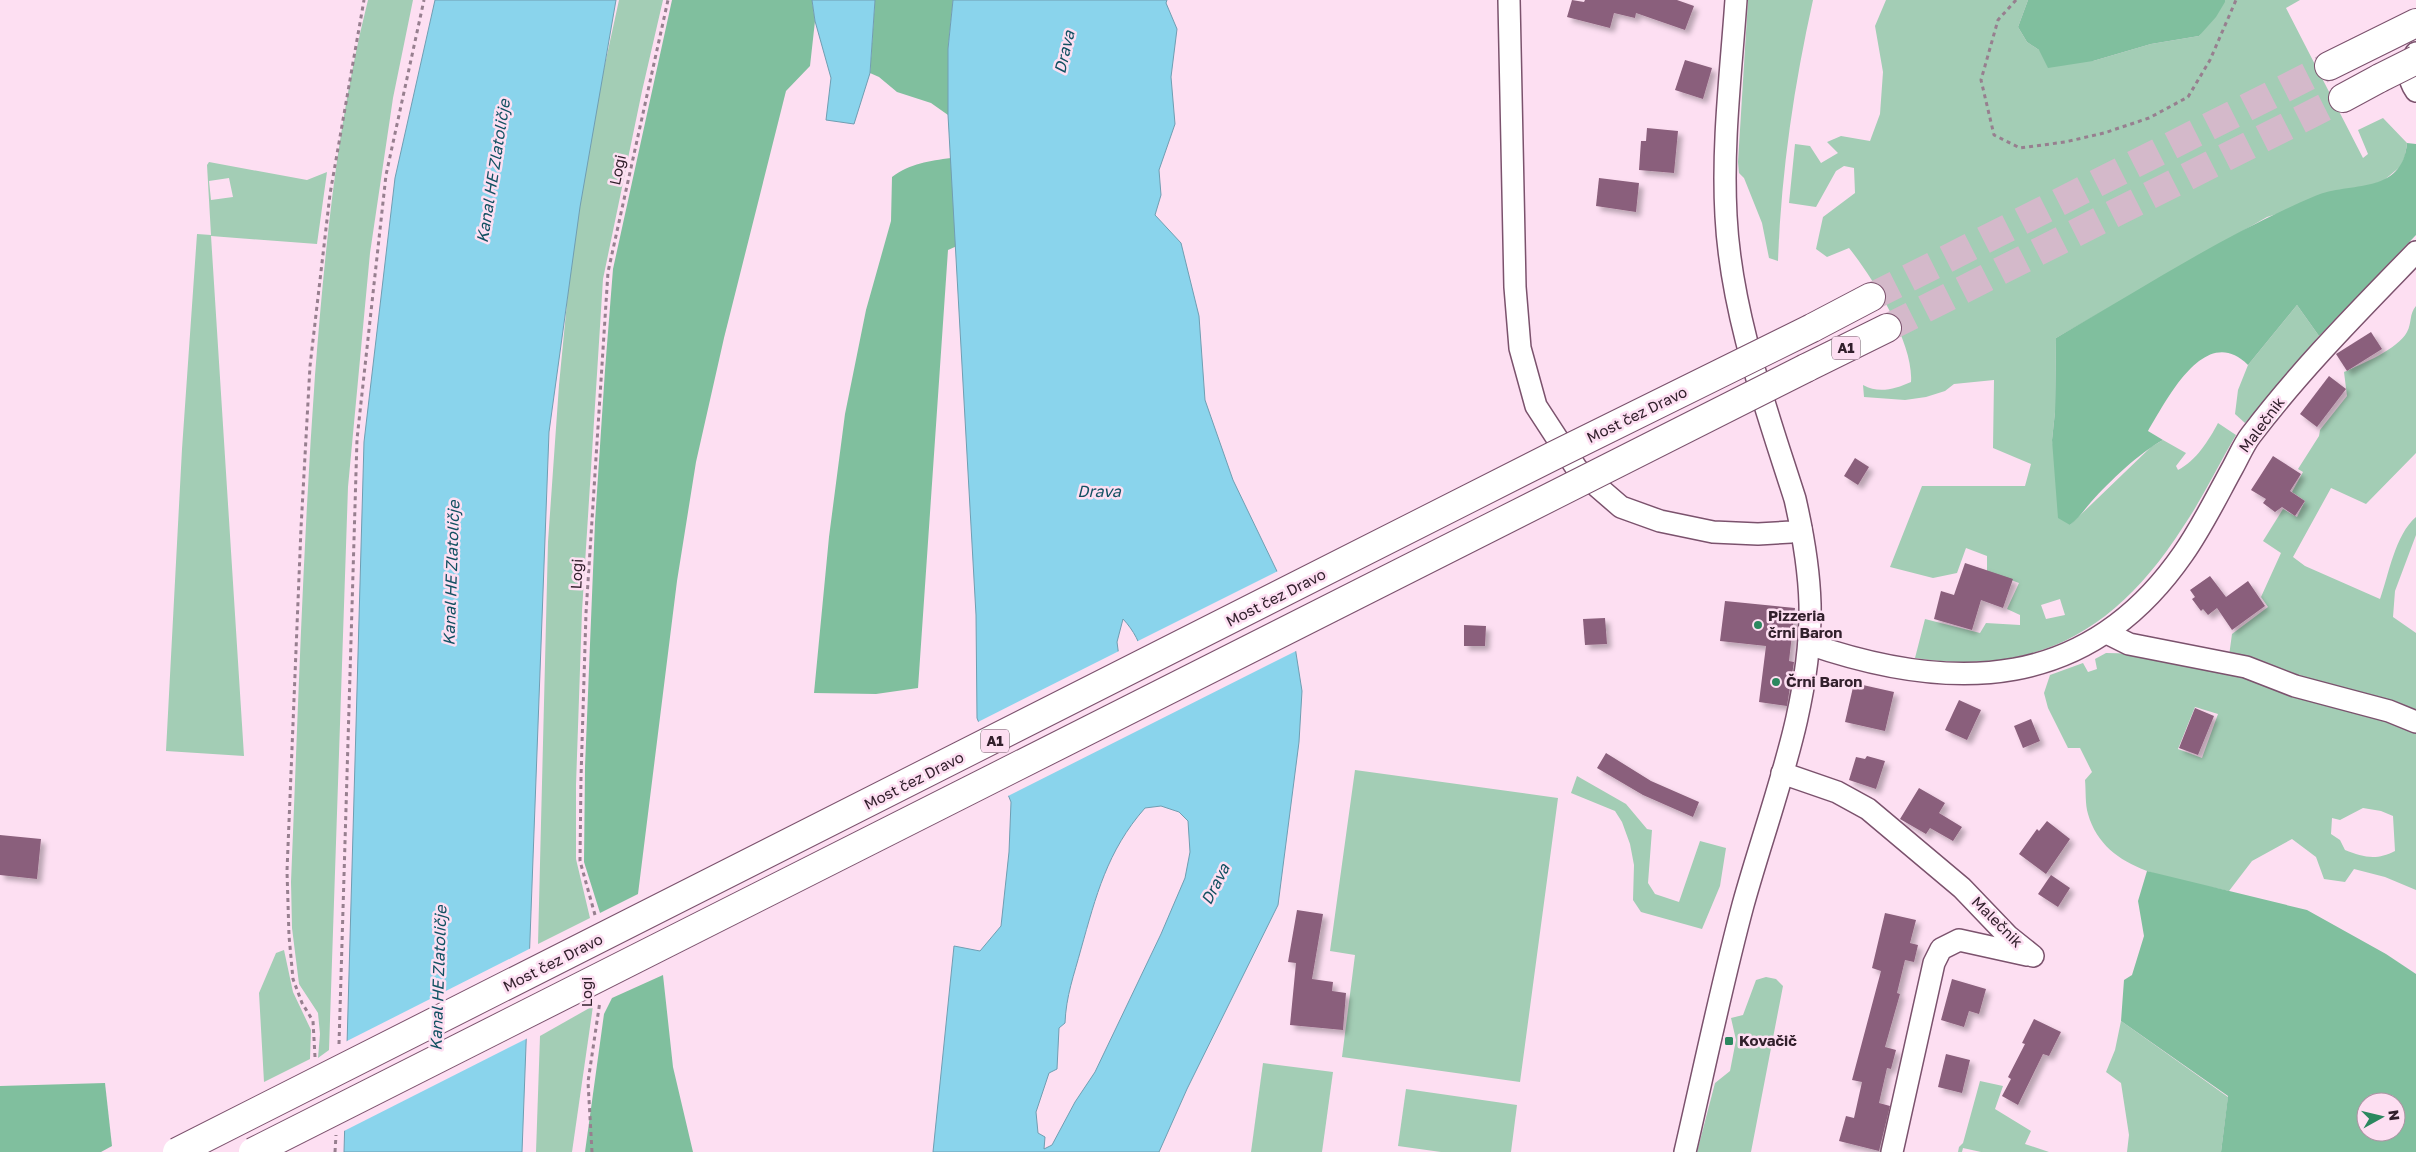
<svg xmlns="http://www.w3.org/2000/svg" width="2416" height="1152" font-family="'Golos Text',sans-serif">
<defs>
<filter id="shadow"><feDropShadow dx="4.5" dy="4.5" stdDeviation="2.5" flood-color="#0004"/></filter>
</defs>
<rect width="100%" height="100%" fill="#fddff2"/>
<!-- green -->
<g fill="#a3cdb5" fill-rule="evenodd">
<path d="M368,0H413L393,98L370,253L348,487L329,1050L318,1058L320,1034L318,1013L299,984L292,928L291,882C298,713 303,544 315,375C325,249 337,122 368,0Z"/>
<path d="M619,0H663L642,91L603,279L582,611L576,785V859L590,918L538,944L548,542L559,385L572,251L588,142Z"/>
<path d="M1748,0H1813C1794,85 1781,174 1778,261L1769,258L1762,223L1744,178L1739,173L1738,162Z"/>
<path d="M1886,0H2028L2018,27L2027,42L2039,50L2093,61L2151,44L2199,36L2225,0H2300L2286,8L2363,158L2368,154L2358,130L2383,118L2407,143L2405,156L2401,166L2383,181L2267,217L2056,338L2055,412L2052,440L2070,525L2151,447L2163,440L2186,453L2176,466L2178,470C2196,461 2209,440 2218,423L2236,435C2218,465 2203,498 2183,527C2118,629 2038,677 1915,658L1925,619L1980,633L1986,623L2020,625V615L2007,609L2019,583L1987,571V556L1966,548L1957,573L1933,578L1890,567L1922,486H2025L2031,464L1993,448L1994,380L1954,384L1945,391L1926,397L1905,400L1864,397L1863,385C1879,394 1895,389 1911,382C1914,343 1873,278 1849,248L1827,257L1816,249L1823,217L1855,193L1854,168L1844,166L1836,171L1816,207L1789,203L1795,144L1810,146L1821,163L1838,153L1827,142L1841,136L1870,141L1880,114L1883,72L1875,26ZM2060,599L2065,615L2046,619L2041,605Z"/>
<path d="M209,162L307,180L327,172L317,244L211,236L244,756L166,751L182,449L197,234L211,235L207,165ZM229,178L233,197L211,200L209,181Z"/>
<path d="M2297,305L2319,336L2245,423L2235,414L2238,390L2248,365Z"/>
<path d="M2416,306V453L2366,504L2331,488L2293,557L2305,566L2380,599C2389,574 2395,535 2416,517V535L2395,591L2393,617L2416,633V716L2229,656L2232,634L2268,607L2261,597L2281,553L2263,541L2283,509L2297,517L2305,501L2292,492L2303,472L2298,469L2319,436L2320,430L2347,396L2344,372C2362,364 2398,349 2407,332C2412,323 2409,314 2416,306Z"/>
<path d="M2106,653C2213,653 2315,696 2416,728V890L2385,877L2354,869L2345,882L2324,879L2316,857L2292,839L2252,861L2229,891C2178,879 2105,874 2088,814C2085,804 2086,790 2085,780L2092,772L2080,748H2068L2048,708L2044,693L2050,675L2083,663L2088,672L2097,669L2095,659ZM2195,707L2218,714L2202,758L2178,749ZM2363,808L2381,811L2393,816L2395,851C2376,861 2363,857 2345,850L2340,840L2331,834L2332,818L2340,820Z"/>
<path d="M1355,770L1558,798L1520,1082L1342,1057L1355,955L1330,951Z"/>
<path d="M1577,776L1626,804L1647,829L1652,830L1648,883L1655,894L1679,902L1700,841L1726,848L1720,886L1702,929L1641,912L1633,900L1634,865L1630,844L1622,822L1615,811L1571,793Z"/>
<path d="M284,950L293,992L311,1030L310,1059L264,1082L259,993L276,953Z"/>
<path d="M1766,977L1776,979L1783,986L1751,1152H1697L1715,1083L1730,1071L1736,1040L1731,1018L1743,1015L1756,980Z"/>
<path d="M593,1006L572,1152H536L540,1036Z"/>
<path d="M2121,1021L2228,1097L2221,1152H2127L2129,1135L2121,1083L2106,1072L2115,1050Z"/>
<path d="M1263,1063L1333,1072L1322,1152H1251Z"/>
<path d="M1980,1081L2003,1086L1995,1109L2031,1131L2025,1144L2049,1152H1981L1963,1148L1962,1152H1958L1959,1147L1963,1143Z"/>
<path d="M1406,1089L1517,1105L1511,1152H1441L1398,1146Z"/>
</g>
<!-- forest -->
<g fill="#80bf9e" fill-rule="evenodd">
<path d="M672,0H812L815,21L810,66L786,91L724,338L696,462L677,581L638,894L600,913L584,862L585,767L595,522L605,370L613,269Z"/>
<path d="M875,0H953L948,49V115L931,103L897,92L879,77L870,73Z"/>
<path d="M2028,0H2225V2L2216,17L2199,36L2151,44L2093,61L2048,68L2039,50L2027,42L2018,27Z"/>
<path d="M2407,143L2416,144V235L2319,336L2297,305L2248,365C2205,322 2167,400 2148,431L2163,440C2139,453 2110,481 2091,502C2084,510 2078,519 2070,525L2058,518L2052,440L2055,412L2056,338C2141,289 2225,234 2315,196C2350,181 2402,196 2407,143Z"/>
<path d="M951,158L957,246L948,250L918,688L876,694L814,693L829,537L845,414L866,310L891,221L892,177C911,163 929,161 951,158Z"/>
<path d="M2147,871L2307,910L2386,954L2416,974V1152H2221L2228,1096L2121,1021L2124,980L2132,975L2144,936L2138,901ZM2366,1102H2396V1132H2366Z"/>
<path d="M663,975L673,1067L693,1152H585L604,1014L612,998Z"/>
<path d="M105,1083L112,1146L101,1152H0V1086Z"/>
</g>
<!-- water -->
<g fill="#8ad4ec" stroke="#709eb2" fill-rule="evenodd">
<path d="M435,0H616L580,207L549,432L522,1152H344L364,442L395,178Z"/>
<path d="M812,0H875L870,73L854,124L826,120L831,78L815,21Z"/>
<path d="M953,0H1167L1166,3L1177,29L1171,77L1175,124L1159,170L1161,195L1155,215L1181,243L1199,316L1205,400L1233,480L1286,590L1302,691L1299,742L1278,905L1187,1089L1159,1152H933L954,946L980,951L1001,926L1009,852L1011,802L977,718L976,615L948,115V49ZM1123,619C1145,642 1147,671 1152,701L1126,710L1117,642ZM1161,806L1179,812L1188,821L1190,852L1185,878L1161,934L1095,1072L1075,1102L1052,1145L1044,1149L1045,1137L1038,1133L1036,1112L1049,1073L1057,1069L1059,1028L1065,1023C1066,996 1074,975 1081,949C1096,896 1107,851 1145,808Z"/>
</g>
<!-- pier -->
<g fill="#fddff2">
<path d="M1280,570L1289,589L1298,650L1006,797L976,723L1121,650L1128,709L1149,701L1143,655L1136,642Z"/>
<path d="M533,947L530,1037L342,1132L345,1042Z"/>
</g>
<!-- building -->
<g fill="#8a5f7b" filter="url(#shadow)">
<path d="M1572,0L1584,2L1585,0H1677L1694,6L1685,30L1636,13L1635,18L1614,13L1610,28L1567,17Z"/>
<path d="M1685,60L1712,68L1703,99L1675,90Z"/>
<path d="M1647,128L1678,131L1674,173L1639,170L1641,141H1646Z"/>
<path d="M1599,178L1639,183L1636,212L1596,206Z"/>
<path d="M2371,332L2382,349L2347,371L2336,354Z"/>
<path d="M2329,376L2346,389L2317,427L2300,414Z"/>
<path d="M2273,456L2301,474L2290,491L2305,501L2295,516L2282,507L2275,512L2263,503L2266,499L2251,490Z"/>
<path d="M1855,458L1869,467L1858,485L1844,476Z"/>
<path d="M1965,563L2013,579L2003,608L1981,600L1972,630L1934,619L1941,591L1954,595Z"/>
<path d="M2210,576L2226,597L2248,581L2265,606L2232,630L2217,608L2208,615L2203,609L2201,611L2192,599L2195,597L2190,590Z"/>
<path d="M1725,601L1795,608L1789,661L1794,662L1787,706L1759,702L1766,646L1720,641Z"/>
<path d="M1605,618L1607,644L1585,645L1583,619Z"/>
<path d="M1464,625L1486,626L1485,646H1464Z"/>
<path d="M1854,683L1894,692L1885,731L1845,722Z"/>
<path d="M1959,700L1981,710L1967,740L1945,730Z"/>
<path d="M2195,708L2214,716L2198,755L2179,748Z"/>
<path d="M2031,719L2040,741L2023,748L2014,726Z"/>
<path d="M1606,753L1651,781L1699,802L1693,817L1643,795L1597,768Z"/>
<path d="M1867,756L1885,761L1876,789L1849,780L1856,757L1865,759Z"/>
<path d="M1919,788L1945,803L1939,813L1962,827L1953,841L1930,828L1926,834L1900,819Z"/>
<path d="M2047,821L2070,839L2046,874L2019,854L2037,829L2039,831Z"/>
<path d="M0,835L41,839L37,879L0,875Z"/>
<path d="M2051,875L2070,888L2058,907L2038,894Z"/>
<path d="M1297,910L1323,914L1312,979L1333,982L1332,991L1346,993L1343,1030L1290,1025L1296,963L1288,962Z"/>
<path d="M1885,913L1916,920L1910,943L1918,945L1914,962L1905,960L1897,993L1900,994L1885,1047L1896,1050L1891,1069L1887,1068L1879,1103L1890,1106L1879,1151L1839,1141L1846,1116L1854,1118L1862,1082L1852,1080L1881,971L1872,968Z"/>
<path d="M1952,979L1986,989L1979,1014L1969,1011L1964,1027L1941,1020Z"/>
<path d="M2034,1019L2061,1032L2049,1056L2043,1054L2018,1105L2002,1096L2011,1079L2008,1077L2025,1044L2022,1043Z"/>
<path d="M1946,1054L1970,1060L1962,1093L1938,1087Z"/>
</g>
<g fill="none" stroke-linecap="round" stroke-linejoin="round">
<!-- highway-tunnel -->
<g stroke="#d4b9ca" stroke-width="28" stroke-dasharray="28 14" stroke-linecap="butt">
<path d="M1871,297L2329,66"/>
<path d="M1887,328L2343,98"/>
</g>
<defs>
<g id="minor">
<path d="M1509,0L1515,287L1520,348L1536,406L1577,469L1621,507L1660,521L1713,532L1758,534L1791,532L1801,529"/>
<path d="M2416,53C2408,65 2407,79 2416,91"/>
<path d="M2107,633L2129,644L2246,667L2295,686L2389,711L2416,722"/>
<path d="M1809,644C1954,694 2088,691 2183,554C2202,527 2217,496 2233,467C2239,456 2244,444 2251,435C2301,369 2359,311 2416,252"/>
<path d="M1782,773L1837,792L1868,809L1962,888L2008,936L2033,956"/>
<path d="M1685,1152C1704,1070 1721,987 1743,905C1770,807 1812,707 1810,604C1809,568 1803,534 1795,499C1766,408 1731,313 1726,216C1722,144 1731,72 1736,0"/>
<path d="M1892,1152L1934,963L1941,949L1959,940L2027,955"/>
</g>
<g id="highway">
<path d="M2329,66L2416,23"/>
<path d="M2343,98L2380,78"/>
<path d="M1812,328L1871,297"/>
<path d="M1806,368L1887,328"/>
</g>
</defs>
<!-- minor casing -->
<use href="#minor" stroke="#7b526d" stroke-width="24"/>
<!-- highway casing -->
<use href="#highway" stroke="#7b526d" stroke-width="30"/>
<!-- path -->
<g stroke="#977f8f" stroke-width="3" stroke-dasharray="4 4" stroke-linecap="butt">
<path d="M2016,0L1998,20L1981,80L1994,135L2020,148L2065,142L2104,133L2149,118L2188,97L2210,60L2236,0"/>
<path d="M595,915L580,861L581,777L586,613L608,272L668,0"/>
<path d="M339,1044L357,439L386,175L424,0"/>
<path d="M315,1057L313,1021L302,1003L293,979L289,936L287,871L301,528L310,366L330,194L364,0"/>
<path d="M335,1152L336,1135"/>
<path d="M592,1152L588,1082L600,1001"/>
</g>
<!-- minor -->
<use href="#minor" stroke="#fff" stroke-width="21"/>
<!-- highway -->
<use href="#highway" stroke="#fff" stroke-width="28"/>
<defs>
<g id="highway-bridge">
<path d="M2380,78L2416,60"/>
<path d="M177,1152L1553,456L1812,328"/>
<path d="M253,1152L1806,368"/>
</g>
</defs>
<!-- highway-bridge casing -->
<use href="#highway-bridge" stroke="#7b526d" stroke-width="30" stroke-linecap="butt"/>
<!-- highway-bridge -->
<use href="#highway-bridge" stroke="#fff" stroke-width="28"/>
</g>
<!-- markers -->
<g fill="#2b885f" stroke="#fddff2" stroke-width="2">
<circle cx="1758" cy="625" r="5"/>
<circle cx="1776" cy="682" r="5"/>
<rect x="1724" y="1036" width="10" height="10" rx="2.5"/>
</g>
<g text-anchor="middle" stroke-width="5" stroke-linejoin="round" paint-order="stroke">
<!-- shield labels -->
<g fill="#fddff2" stroke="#6f5967" stroke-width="1">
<rect x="1832" y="336.5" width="28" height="23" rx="4"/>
<rect x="981" y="729.5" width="28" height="23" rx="4"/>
</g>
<g font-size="14" font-weight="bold" fill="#32202c">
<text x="1846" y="353">A1</text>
<text x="995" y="746">A1</text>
</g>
<!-- street labels -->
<g font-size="15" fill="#32202c" stroke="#fddff2">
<text transform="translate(618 170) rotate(-78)" y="5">Logi</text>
<text transform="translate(1637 415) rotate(-26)" y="5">Most čez Dravo</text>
<text transform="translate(2262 425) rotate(-53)" y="5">Malečnik</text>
<text transform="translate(577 574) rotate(-87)" y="5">Logi</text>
<text transform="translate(1276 598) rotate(-27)" y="5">Most čez Dravo</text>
<text transform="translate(914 781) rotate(-27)" y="5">Most čez Dravo</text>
<text transform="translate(1997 922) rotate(45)" y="5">Malečnik</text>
<text transform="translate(553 963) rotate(-27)" y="5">Most čez Dravo</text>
<text transform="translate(587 992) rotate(-90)" y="5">Logi</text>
</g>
<!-- poi labels -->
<g font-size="15" font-weight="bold" fill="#32202c" stroke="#fddff2" text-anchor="start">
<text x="1768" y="621">Pizzeria<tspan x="1768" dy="17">črni Baron</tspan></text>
<text x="1786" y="687">Črni Baron</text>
<text x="1739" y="1046">Kovačič</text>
</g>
<!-- water labels -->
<g font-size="16" font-style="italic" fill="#115061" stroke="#fddff2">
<text transform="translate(1064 52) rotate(-77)" y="6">Drava</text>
<text transform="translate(493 171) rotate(-81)" y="6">Kanal HE Zlatoličje</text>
<text x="1099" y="497">Drava</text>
<text transform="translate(451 573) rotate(-88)" y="6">Kanal HE Zlatoličje</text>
<text transform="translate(1215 884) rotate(-63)" y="6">Drava</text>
<text transform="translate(438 978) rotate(-88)" y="6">Kanal HE Zlatoličje</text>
</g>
</g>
<!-- north arrow -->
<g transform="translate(2381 1117) rotate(82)"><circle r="24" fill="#fddff2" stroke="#ac93a3"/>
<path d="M0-4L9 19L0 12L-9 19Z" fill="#2b885f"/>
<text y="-8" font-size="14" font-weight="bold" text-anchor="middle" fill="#32202c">N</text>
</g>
</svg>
